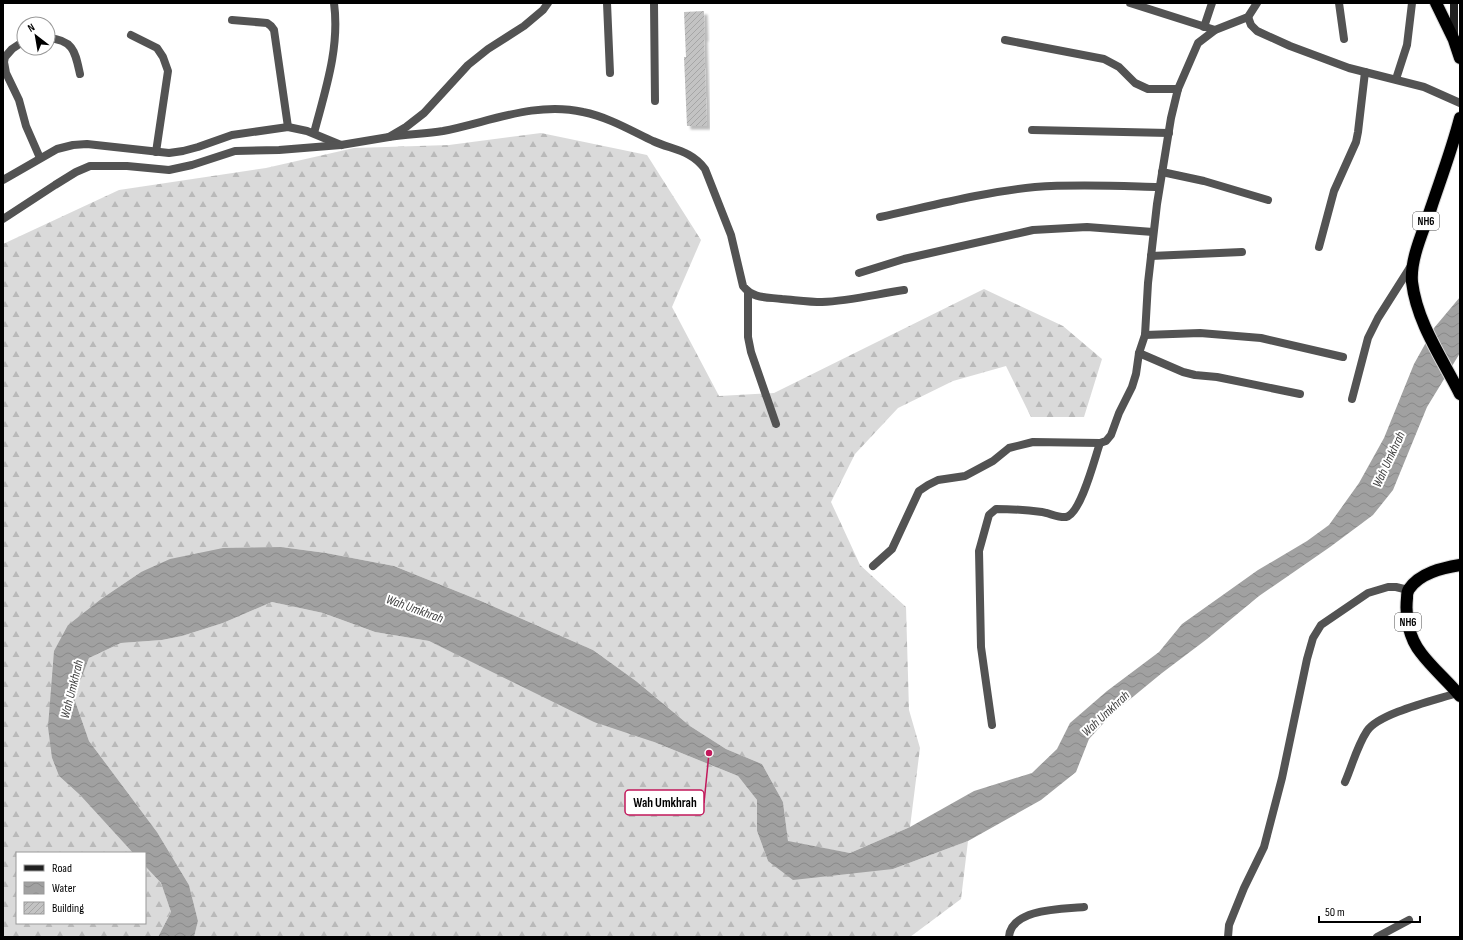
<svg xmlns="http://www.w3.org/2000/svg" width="1463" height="940" font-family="'Sofia Sans Condensed',sans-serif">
<defs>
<pattern id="forest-firs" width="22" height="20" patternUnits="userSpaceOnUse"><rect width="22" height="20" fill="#dadada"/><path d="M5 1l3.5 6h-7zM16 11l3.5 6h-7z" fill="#b9b9b9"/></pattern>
<pattern id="water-waves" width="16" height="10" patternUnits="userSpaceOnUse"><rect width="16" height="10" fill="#a1a1a1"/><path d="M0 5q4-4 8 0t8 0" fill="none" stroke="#898989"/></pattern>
<pattern id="building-hatch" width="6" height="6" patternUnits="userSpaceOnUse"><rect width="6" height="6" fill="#c3c3c3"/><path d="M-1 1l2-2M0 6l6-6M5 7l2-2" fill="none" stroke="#a6a6a6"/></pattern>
<filter id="shadow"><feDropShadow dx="3.5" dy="3.5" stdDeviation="1" flood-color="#0004"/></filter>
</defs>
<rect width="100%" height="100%" fill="#fff"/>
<!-- forest -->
<g fill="url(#forest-firs)">
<path d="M541,133L647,155L701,240L672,307L719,396L774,393L984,289L1063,326L1102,359L1084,417H1031L1006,366L953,381L898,408L855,454L831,502L860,565L906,607L909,710L920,748L910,827L850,853L788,842L783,802L762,764L726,749L690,726L636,681L593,650L481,601L394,566L326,553L281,547L141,572L101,599L68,625L52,758L59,776L80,795L133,853H17V923H145V866L161,883L171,912L158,937H3V244L119,190L266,168L354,148L449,145Z"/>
<path d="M272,602L323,613L375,632L429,641L490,670L654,742L738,776L757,800V831L768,861L893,869L968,841L961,899L910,937H194L198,921L189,885L157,832L89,741L74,698L89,658L121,643L162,640L182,636L223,623Z"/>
</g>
<!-- water -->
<path fill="url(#water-waves)" d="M1460,297V353L1427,407L1393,490L1373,515L1330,547L1259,596L1207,639L1162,673L1112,714L1089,739L1076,772L1041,800L968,841L893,869L793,880L768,861L757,831V800L738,776L654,742L594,722L429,641L375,632L323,613L272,602L223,623L182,636L162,640L121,643L89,658L74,698L89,741L157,832L189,885L198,921L194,937H158L171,912L161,883L145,866V853H133L80,795L59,776L52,758L48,727L54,651L68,625L101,599L141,572L170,559L223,548L281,547L326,553L394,566L481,601L593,650L636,681L690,726L726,749L762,764L783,802L788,841L850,853L910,827L974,791L1032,773L1057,749L1070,723L1107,691L1159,652L1182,624L1258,570L1307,541L1329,525L1359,483L1384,438L1414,364L1434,328Z"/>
<!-- building -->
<path fill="url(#building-hatch)" filter="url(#shadow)" d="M704,11L705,38H704L707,126H687L684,57H686L684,12Z"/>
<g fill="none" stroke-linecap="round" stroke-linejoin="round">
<defs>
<g id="highway">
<path d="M1436,3L1454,40L1460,58"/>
<path d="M1460,118C1452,149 1441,178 1431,208C1424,230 1410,258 1412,282C1417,323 1442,358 1460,394"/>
<path d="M1460,565C1442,568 1420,573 1409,589C1407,592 1407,595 1407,598C1405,617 1409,638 1421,653C1433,669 1448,681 1460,696"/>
</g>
</defs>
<!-- highway casing -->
<use href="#highway" stroke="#dbdbdb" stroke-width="14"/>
<!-- street -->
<g stroke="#535353" stroke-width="8">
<path d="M607,3L610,73"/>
<path d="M654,3L655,101"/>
<path d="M1130,3L1215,30"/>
<path d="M1339,3L1344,39"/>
<path d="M1248,17L1251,25L1257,31L1290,46L1349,68L1424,87L1460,103"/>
<path d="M232,20L267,23L271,26L274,30L288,127"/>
<path d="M1204,27L1212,3"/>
<path d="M131,35L157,48L163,57L168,71L156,152"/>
<path d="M48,38C74,40 75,52 80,74"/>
<path d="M1005,40L1104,59L1119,67L1135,83L1148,89H1178"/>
<path d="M24,41L12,49L5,57L4,62L6,73L19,100L26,126L40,158"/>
<path d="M1396,79L1407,45L1412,3"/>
<path d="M1032,130L1169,133"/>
<path d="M314,133C325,91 340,48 334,3"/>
<path d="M389,137C407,134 425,134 443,131C489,122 536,101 583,112C608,117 630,130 653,141C673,150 691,150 705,169L731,235L743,286C753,299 767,297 782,299C795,300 809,302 822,302C849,301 877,294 904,290"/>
<path d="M1162,172L1204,181L1268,200"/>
<path d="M3,180L57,149L73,145L87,144L169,153L183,151L198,147L232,135L288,127L307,131L341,145"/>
<path d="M880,217C931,206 983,192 1035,187C1076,184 1118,186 1159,187"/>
<path d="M3,219L55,185L76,172L90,166H127L169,170L192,165L235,151L279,150L341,145L389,137L406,127L424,113L468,65L488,49L524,26L543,10L548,3"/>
<path d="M1319,247L1334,191L1356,142L1358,132L1365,72"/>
<path d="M1151,256L1242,252"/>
<path d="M859,273L904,259L1033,230L1087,227L1153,232"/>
<path d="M748,293V337L751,352L776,424"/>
<path d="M1145,335L1200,333L1261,338L1343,357"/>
<path d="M1139,353L1183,372L1195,375L1217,377L1300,394"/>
<path d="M1352,399L1368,338L1378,318L1411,266"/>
<path d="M873,566L892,549L919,491L928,485L938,480L965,476L993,461L1009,448L1033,442L1100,443L1106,441L1111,435L1119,413L1132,387L1136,374L1139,353L1145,335L1148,283L1157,204L1171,118L1178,89L1198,43L1215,30L1248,17L1257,3"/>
<path d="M992,725L981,647L979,551L989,515L996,509C1011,509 1027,510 1042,512C1049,513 1059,518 1066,517C1081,514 1095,457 1100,443"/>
<path d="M1345,782C1352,766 1357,746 1367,731C1379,713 1436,700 1457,693"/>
<path d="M1009,937C1011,908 1064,909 1084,907"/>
<path d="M1228,937L1229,925L1244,888L1264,847L1282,778L1307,659L1313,638L1321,625L1368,593L1388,587H1396L1408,590"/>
<path d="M1377,937L1409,920"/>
</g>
<!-- secondary -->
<path stroke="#202020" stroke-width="8" d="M1454,3V36"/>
<!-- highway -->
<use href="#highway" stroke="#000" stroke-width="12"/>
</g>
<g text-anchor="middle" stroke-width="4" stroke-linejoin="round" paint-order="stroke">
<!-- shield labels -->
<g fill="#fff" stroke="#4c4c4c" stroke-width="1">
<rect x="1413" y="212" width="26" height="18" rx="3"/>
<rect x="1395" y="613" width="26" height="18" rx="3"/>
</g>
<g font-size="11" font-weight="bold" fill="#000">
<text x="1426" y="225">NH6</text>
<text x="1408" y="626">NH6</text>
</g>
<!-- water labels -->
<g font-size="13" font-style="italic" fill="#424242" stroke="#fff">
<text transform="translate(1388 459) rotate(-65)" y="5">Wah Umkhrah</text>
<text transform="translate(415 608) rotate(20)" y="5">Wah Umkhrah</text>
<text transform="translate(71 689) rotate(-76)" y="5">Wah Umkhrah</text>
<text transform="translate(1105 713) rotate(-43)" y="5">Wah Umkhrah</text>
</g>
</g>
<!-- callouts -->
<path fill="none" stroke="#c2185b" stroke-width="1.5" d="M709 753L704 803"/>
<circle fill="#c2185b" stroke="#fff" stroke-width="1.5" cx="709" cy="753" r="4"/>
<rect fill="#fff" stroke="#c2185b" stroke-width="1.5" x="625" y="790" width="79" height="25" rx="4"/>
<g font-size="13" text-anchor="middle" font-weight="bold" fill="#000">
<text x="665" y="807">Wah Umkhrah</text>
</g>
<!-- border -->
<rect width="1463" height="940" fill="none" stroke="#000000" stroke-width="8"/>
<!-- legend -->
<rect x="16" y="852" width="130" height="72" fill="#ffffff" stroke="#999999"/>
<rect x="24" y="865" width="20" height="6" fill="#202020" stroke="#999999"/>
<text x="52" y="872" font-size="12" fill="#000000">Road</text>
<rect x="24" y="882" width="20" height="12" fill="url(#water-waves)" stroke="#999999"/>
<text x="52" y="892" font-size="12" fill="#000000">Water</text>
<rect x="24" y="902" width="20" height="12" fill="url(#building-hatch)" stroke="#999999"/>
<text x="52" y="912" font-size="12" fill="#000000">Building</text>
<!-- north arrow -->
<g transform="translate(36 36) rotate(329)"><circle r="19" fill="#ffffff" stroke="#999999"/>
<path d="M0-3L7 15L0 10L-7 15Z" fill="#000000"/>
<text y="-6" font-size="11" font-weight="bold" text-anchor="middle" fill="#000000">N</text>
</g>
<!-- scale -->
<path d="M1319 916v6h101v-6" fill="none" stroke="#000000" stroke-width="2"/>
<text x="1325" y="916" font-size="12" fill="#000000" stroke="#ffffff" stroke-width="3" paint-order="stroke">50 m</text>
</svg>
